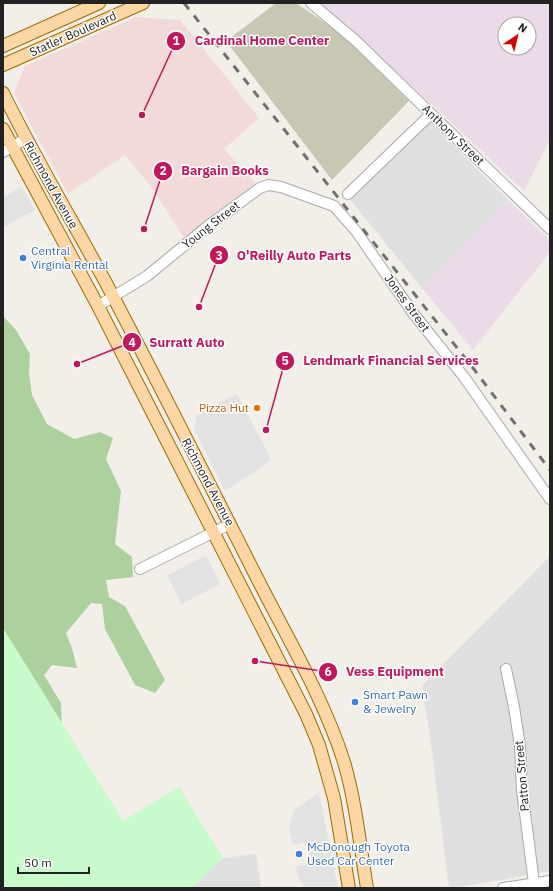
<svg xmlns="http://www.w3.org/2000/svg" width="553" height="891" font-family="'IBM Plex Sans',sans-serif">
<rect width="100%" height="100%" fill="#f2efe9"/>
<!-- residential -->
<g fill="#e0dfdf">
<path d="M429,121L508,200L422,288L348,197Z"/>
<path d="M550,556V871L455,888H449L432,752L422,686Z"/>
<path d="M256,854L261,888H192L223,858Z"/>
</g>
<!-- commercial -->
<path fill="#f2dad9" d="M136,17L180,20L259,118L224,149L256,183L184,238L152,188L125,155L68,194L14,93L25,66Z"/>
<!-- industrial -->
<g fill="#ebdbe8" fill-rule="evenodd">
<path d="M319,3H550V139L524,191L440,112ZM505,24H529V48H505Z"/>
<path d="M508,200L550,240V252L473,350L422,288Z"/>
</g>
<!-- construction -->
<path fill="#c7c7b4" d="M276,3H296L340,33L409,101L332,180L226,41Z"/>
<!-- forest -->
<path fill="#add19e" d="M3,316L16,330L30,354L29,374L32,395L47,424L74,439L100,432L113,438L106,459L121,491L115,544L132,557L133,577L106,580L109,597L125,606L165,680L155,693L135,685L105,629L102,604L91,603L66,633L72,648L77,668L52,665L44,675L61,703L62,730L3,888Z"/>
<!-- park -->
<path fill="#c8facc" d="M3,628L123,821L179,787L223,858L192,888H3Z"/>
<!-- parking -->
<g fill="#e2e2e2">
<path d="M22,187L35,210L3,227V197Z"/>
<path d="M237,394L271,459L265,465L225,491L194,429L197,414Z"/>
<path d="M206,555L220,584L182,604L167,576Z"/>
<path d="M319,792L338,888H306L299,879L296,867L312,863L307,842L293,845L289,828L293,812Z"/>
</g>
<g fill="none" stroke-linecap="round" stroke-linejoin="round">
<defs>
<g id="minor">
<path d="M311,3L355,40L550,229"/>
<path d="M3,152L25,139"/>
<path d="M348,194L431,114"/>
<path d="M98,306L147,276L208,226L260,188L268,185L281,187L334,206L356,231L413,313L464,377L550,499"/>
<path d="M140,569L230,524"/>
<path d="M506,669L514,707L520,746L522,790L534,883"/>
<path d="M503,888L550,881"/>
</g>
<g id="major">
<path d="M3,46L99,3"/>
<path d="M3,65L143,3"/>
<path d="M3,93C35,158 72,220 106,283C157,380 206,477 255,574C286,636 323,696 344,762C356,803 360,846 367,888"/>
<path d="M3,129L98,306L306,714L319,745L334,798L349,888"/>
</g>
</defs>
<!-- minor casing -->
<use href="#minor" stroke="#a9a9a9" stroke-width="12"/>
<!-- major casing -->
<use href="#major" stroke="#a06b00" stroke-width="14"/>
<!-- minor -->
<use href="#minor" stroke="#fff" stroke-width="10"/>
<!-- major -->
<use href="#major" stroke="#fcd6a4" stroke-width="12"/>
<!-- rail -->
<path stroke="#707070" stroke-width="3" stroke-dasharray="8 8" stroke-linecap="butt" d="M184,3L473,368L550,470"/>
</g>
<!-- markers -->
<g fill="#3f7fe0" stroke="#fff" stroke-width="1.5">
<circle cx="23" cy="258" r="4"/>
<circle cx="355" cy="702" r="4"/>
<circle cx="299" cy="854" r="4"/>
</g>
<circle fill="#e8710a" stroke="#fff" stroke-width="1.5" cx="257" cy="408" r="4"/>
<g text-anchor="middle" stroke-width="3" stroke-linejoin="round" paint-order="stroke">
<!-- street labels -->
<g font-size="12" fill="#222" stroke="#fff">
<text transform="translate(73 34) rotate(-24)" y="4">Statler Boulevard</text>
<text transform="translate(453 135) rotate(44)" y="4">Anthony Street</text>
<text transform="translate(51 185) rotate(61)" y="4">Richmond Avenue</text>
<text transform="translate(211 225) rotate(-38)" y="4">Young Street</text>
<text transform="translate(407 303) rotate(54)" y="4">Jones Street</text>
<text transform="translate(208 482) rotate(62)" y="4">Richmond Avenue</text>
<text transform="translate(522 776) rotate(-95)" y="4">Patton Street</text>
</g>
<!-- shop labels -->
<g font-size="12" fill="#366cbe" stroke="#fff" text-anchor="start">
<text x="31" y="255">Central<tspan x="31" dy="14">Virginia Rental</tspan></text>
<text x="363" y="699">Smart Pawn<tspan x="363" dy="14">&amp; Jewelry</tspan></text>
<text x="307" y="851">McDonough Toyota<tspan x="307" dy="14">Used Car Center</tspan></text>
</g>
<!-- food labels -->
<g font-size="12" fill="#c56008" stroke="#fff" text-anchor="end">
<text x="249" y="412">Pizza Hut</text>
</g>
</g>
<!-- callouts -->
<path fill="none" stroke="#c2185b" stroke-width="1.5" d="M142 115L176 41M144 229L163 171M199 307L219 255M77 364L132 342M266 430L285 361M255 661L328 672"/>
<g fill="#c2185b" stroke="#fff" stroke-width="1.5">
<circle cx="142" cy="115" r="4"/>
<circle cx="144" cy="229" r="4"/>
<circle cx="199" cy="307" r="4"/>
<circle cx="77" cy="364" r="4"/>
<circle cx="266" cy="430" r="4"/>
<circle cx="255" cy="661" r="4"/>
<circle cx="176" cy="41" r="10"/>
<circle cx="163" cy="171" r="10"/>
<circle cx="219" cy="255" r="10"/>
<circle cx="132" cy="342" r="10"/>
<circle cx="285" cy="361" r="10"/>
<circle cx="328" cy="672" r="10"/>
</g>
<g font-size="12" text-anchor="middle" font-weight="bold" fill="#fff">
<text x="176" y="45">1</text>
<text x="163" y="175">2</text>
<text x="219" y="260">3</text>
<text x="132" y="347">4</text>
<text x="285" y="365">5</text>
<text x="328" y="676">6</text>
</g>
<g font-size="13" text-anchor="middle" font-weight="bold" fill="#c2185b" stroke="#fff" stroke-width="3" stroke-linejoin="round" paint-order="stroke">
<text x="262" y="45">Cardinal Home Center</text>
<text x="225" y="175">Bargain Books</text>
<text x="294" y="260">O'Reilly Auto Parts</text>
<text x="187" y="347">Surratt Auto</text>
<text x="391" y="365">Lendmark Financial Services</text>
<text x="395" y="676">Vess Equipment</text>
</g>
<!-- border -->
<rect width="553" height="891" fill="none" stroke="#222222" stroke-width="8"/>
<!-- north arrow -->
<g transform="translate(517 36) rotate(35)"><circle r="19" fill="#ffffff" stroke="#a7a7a7"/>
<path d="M0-3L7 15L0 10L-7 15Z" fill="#d40000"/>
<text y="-6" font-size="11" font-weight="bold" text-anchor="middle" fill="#222222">N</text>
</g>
<!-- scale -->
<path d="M18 867v6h71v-6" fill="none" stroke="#222222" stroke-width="2"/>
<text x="24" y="867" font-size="12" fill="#222222" stroke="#ffffff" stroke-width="3" paint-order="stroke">50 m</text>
</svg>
